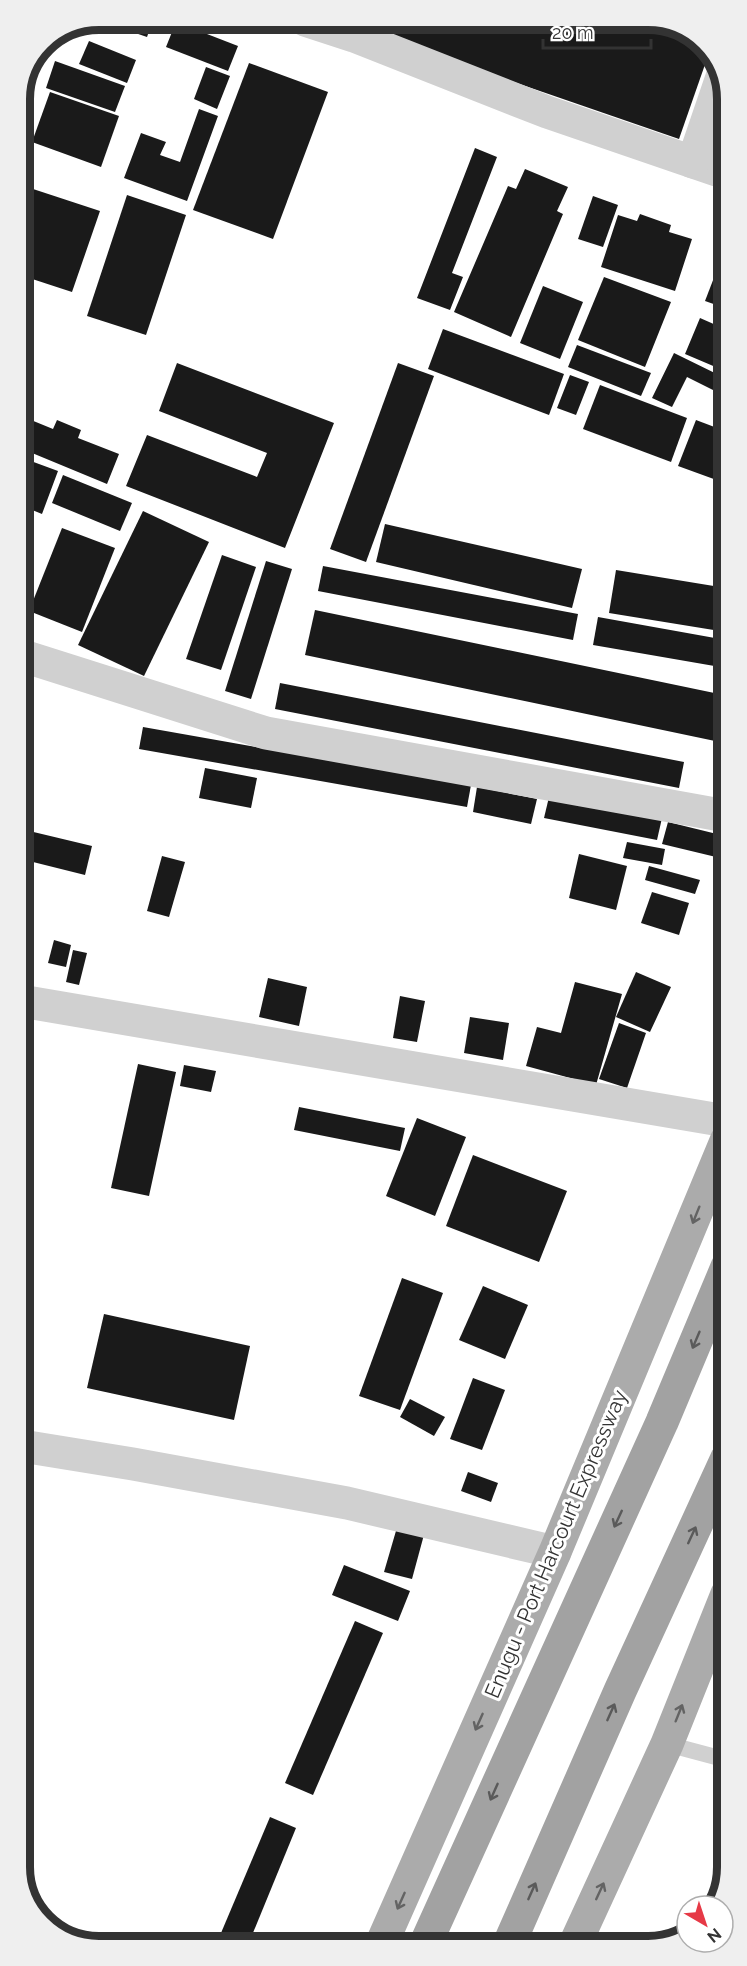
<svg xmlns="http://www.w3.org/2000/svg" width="747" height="1966" font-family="Raleway,sans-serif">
<rect width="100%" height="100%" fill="#fff"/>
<!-- building -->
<g fill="#1a1a1a">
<path d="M97,20H153L147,37Z"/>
<path d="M382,20H629L704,46L709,53L679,139L377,35Z"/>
<path d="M176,22L238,46L228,71L166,47Z"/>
<path d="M89,41L136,60L127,83L79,64Z"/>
<path d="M55,61L125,86L115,112L46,88Z"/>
<path d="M249,63L328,92L273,239L193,210Z"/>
<path d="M206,67L230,76L217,109L194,99Z"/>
<path d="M50,92L119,116L101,167L32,142Z"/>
<path d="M725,107V166L706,159Z"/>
<path d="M199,109L218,116L187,201L124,178L141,133L166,142L160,155L180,162Z"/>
<path d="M475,148L497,157L452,273L463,277L450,310L417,298Z"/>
<path d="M525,169L568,187L557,211L563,214L511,337L454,312L508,186L516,189Z"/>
<path d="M30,188L100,211L72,292L20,275V217Z"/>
<path d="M127,195L186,215L146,335L87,316Z"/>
<path d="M593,196L618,205L603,247L578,239Z"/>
<path d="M640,214L671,225L669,232L692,239L675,291L601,267L618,215L637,221Z"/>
<path d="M725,249V308L705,301Z"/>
<path d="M604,277L671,302L645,367L578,340Z"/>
<path d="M543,286L583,302L560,359L520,343Z"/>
<path d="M700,318L725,329V345L720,343L718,348L725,351V371L685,354Z"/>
<path d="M443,329L564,374L549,415L428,369Z"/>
<path d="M577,345L651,373L641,396L568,367Z"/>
<path d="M674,353L725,378V396L687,377L672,407L652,398Z"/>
<path d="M177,363L334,423L285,548L126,486L147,435L257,477L267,453L159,411Z"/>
<path d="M398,363L434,376L366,562L330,549Z"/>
<path d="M570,375L589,382L576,415L557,408Z"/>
<path d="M600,385L687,418L671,462L583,429Z"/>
<path d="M31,420L53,429L57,420L81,430L78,438L119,454L107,484L20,448Z"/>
<path d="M696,420L725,431V472L722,482L678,466Z"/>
<path d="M20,457L58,471L42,514L20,505L29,482L20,479Z"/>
<path d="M63,475L132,503L120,531L52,503Z"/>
<path d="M143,511L209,542L144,676L78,645Z"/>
<path d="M385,524L582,569L572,608L376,562Z"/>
<path d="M62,528L115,548L82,632L29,611Z"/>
<path d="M222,555L256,567L221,670L186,659Z"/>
<path d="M266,561L292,569L251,699L225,691Z"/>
<path d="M323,566L578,614L573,640L318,591Z"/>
<path d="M616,570L726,588V632L609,613Z"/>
<path d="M315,610L724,695L715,741L305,655Z"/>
<path d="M598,617L726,640V668L593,645Z"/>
<path d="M280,683L684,762L679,788L275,709Z"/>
<path d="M143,727L471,785L467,807L139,749Z"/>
<path d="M205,768L257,778L251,808L199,798Z"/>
<path d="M477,787L537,799L531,824L473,812Z"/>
<path d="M549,797L662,818L657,840L544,818Z"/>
<path d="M668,822L721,835L716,857L662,844Z"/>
<path d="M21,829L92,846L85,875L21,859Z"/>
<path d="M627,842L665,849L662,865L623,858Z"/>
<path d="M579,854L627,866L616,910L569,898Z"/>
<path d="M162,856L185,862L169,917L147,911Z"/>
<path d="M649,866L700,880L695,894L645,880Z"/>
<path d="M652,892L689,903L679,935L641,923Z"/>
<path d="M54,940L71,945L66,967L48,963Z"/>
<path d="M73,950L87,953L79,985L66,982Z"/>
<path d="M636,972L671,987L650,1032L616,1017Z"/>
<path d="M268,978L307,987L299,1026L259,1017Z"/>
<path d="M575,982L622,994L596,1085L526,1066L537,1027L561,1033Z"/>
<path d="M400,996L425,1001L417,1042L393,1038Z"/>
<path d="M470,1017L509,1023L503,1060L464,1053Z"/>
<path d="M619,1023L646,1033L627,1088L599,1079Z"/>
<path d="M138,1064L176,1072L149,1196L111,1188Z"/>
<path d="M184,1065L216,1071L211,1092L180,1086Z"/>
<path d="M299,1107L405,1128L400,1151L294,1130Z"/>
<path d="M417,1118L466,1137L435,1216L386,1196Z"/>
<path d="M473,1155L567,1191L539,1262L446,1226Z"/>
<path d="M402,1278L443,1293L400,1410L359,1396Z"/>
<path d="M483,1286L528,1305L505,1359L459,1340Z"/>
<path d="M104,1314L250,1346L234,1420L87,1388Z"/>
<path d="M473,1378L505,1390L482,1450L450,1439Z"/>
<path d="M410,1399L445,1417L434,1436L400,1417Z"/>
<path d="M468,1472L498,1483L491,1502L461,1491Z"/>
<path d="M398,1524L425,1531L412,1579L384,1572Z"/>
<path d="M344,1565L410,1591L398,1621L332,1595Z"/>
<path d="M355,1621L383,1633L313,1795L285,1783Z"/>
<path d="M270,1817L296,1828L248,1945L221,1933Z"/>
<path d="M204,1938L228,1945V1946H202Z"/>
</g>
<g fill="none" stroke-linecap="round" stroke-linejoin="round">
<!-- service -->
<path stroke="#d0d0d0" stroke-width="16" d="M667,1744L727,1760"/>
<!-- minor -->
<g stroke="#d0d0d0" stroke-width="33">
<path d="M305,20L354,36L547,112L725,173"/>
<path d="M693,162L723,74"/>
<path d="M20,655L266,733L726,816"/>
<path d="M21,1001L726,1121"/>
<path d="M22,1446L133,1464L347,1503L555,1552"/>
</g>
<!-- primary -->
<g stroke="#ababab" stroke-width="33">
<path d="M575,1944L667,1744L727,1594"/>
<path d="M381,1945L555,1552L726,1141"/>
</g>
<!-- trunk -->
<g stroke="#a2a2a2" stroke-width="33">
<path d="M509,1944L620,1691L727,1458"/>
<path d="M425,1945L662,1422L727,1267"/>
</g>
</g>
<!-- one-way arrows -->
<defs><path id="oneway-shaft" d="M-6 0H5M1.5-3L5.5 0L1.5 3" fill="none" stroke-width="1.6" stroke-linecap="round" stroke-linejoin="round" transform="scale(1.5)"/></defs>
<g stroke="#636363">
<use href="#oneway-shaft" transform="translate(696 1215) rotate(112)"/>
<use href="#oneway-shaft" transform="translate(679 1713) rotate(-68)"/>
<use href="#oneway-shaft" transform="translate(479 1722) rotate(114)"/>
<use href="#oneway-shaft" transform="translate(600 1891) rotate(-65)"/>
<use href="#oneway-shaft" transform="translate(401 1901) rotate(114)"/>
</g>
<g stroke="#5a5a5a">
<use href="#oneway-shaft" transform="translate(696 1340) rotate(113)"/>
<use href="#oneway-shaft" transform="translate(618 1519) rotate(115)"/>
<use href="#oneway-shaft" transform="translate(692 1535) rotate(-65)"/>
<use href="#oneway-shaft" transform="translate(611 1712) rotate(-66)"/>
<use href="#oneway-shaft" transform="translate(494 1792) rotate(114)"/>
<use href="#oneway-shaft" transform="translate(532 1891) rotate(-66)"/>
</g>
<g text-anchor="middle" stroke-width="6" stroke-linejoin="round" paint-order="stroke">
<!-- street labels -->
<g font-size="21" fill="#333" stroke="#fff">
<text transform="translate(556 1544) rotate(-67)" y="7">Enugu - Port Harcourt Expressway</text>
</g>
</g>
<!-- crop -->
<path d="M0 0H747V1966H0ZM99 30H648A69 69 0 0 1 717 99V1867A69 69 0 0 1 648 1936H99A69 69 0 0 1 30 1867V99A69 69 0 0 1 99 30Z" fill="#efefef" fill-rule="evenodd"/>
<path fill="none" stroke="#333" stroke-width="8" d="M99 30H648A69 69 0 0 1 717 99V1867A69 69 0 0 1 648 1936H99A69 69 0 0 1 30 1867V99A69 69 0 0 1 99 30Z"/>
<!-- north arrow -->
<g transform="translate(705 1924) rotate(141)"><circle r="28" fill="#ffffff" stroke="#adadad" stroke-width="1.5"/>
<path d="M0-4.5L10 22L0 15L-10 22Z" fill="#e63946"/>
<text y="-9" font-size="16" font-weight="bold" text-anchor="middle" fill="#333333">N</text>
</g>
<!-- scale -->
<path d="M543 39v9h108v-9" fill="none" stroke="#333333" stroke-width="3"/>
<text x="552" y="39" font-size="18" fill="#333333" stroke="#ffffff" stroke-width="4.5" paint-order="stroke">20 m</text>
</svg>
